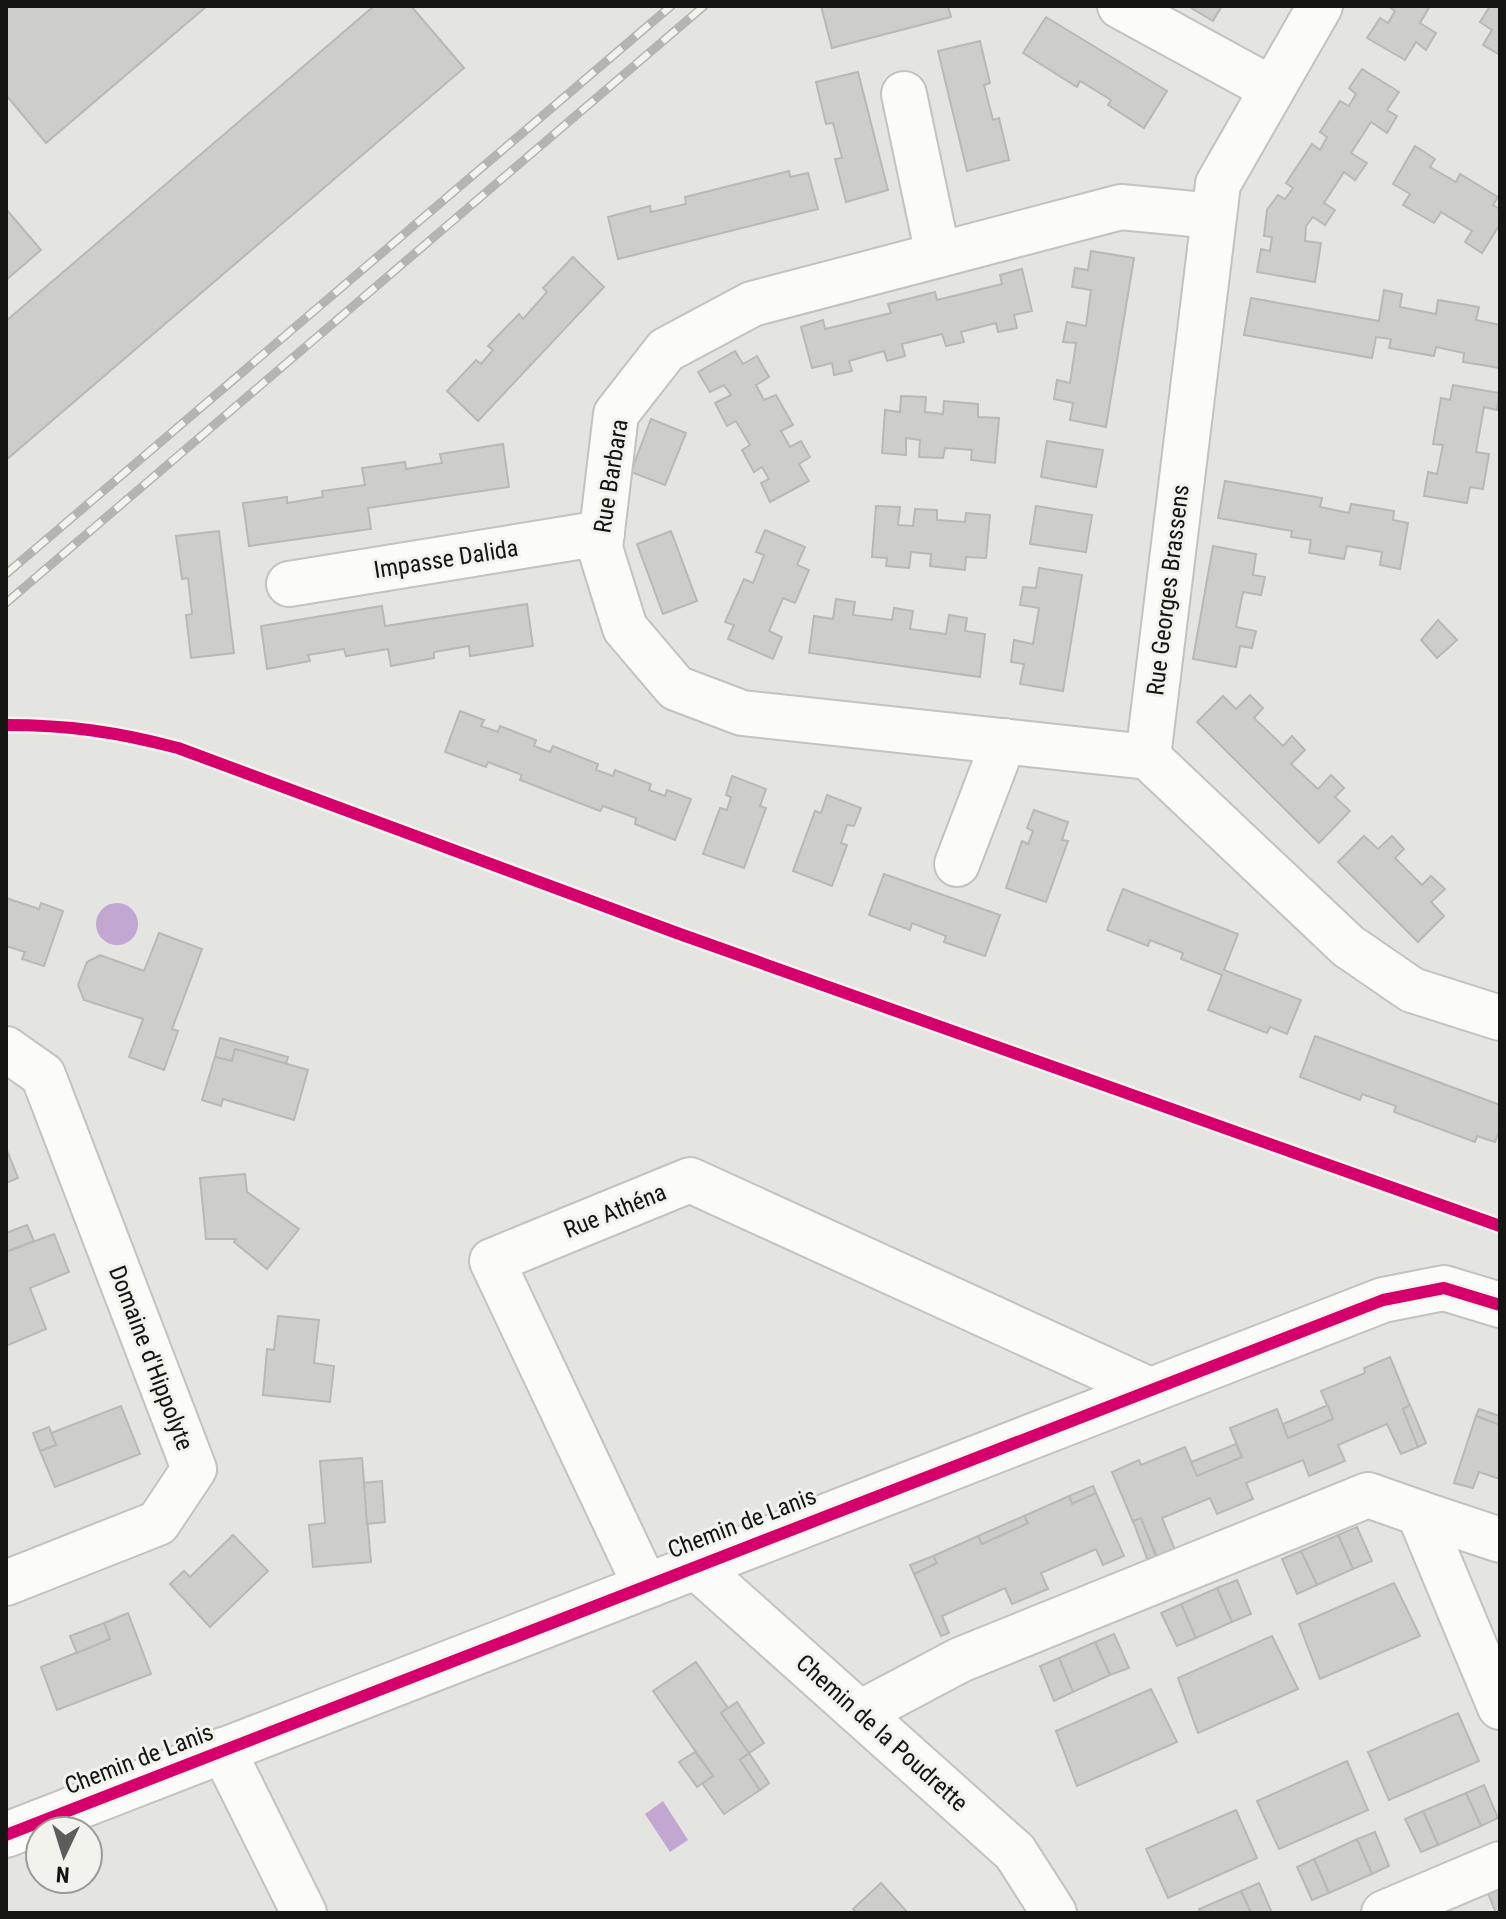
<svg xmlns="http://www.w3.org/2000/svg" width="1506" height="1919" font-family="'Roboto Condensed',sans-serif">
<rect width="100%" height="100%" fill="#e4e5e1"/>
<!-- water -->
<g fill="#c1a7d1">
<circle cx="117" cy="924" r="21"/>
<path d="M663,1801L688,1840L670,1852L645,1814Z"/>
</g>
<!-- building -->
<g fill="#cdcecb" stroke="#b8b8b6" stroke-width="2">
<path d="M6,6H207L46,143L6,95Z"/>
<path d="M374,6H411L464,68L6,460V321Z"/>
<path d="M821,6H948L951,17L832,48Z"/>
<path d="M1188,6H1222L1213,21Z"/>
<path d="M1388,6H1430L1420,23L1436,33L1426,50L1416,42L1405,60L1367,38L1380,18L1388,23L1395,11Z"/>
<path d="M1490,6H1500V55L1483,45L1492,30L1480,22Z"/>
<path d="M1046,17L1167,91L1144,128L1108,105L1111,100L1080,81L1077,87L1023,53Z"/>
<path d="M980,41L990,83L984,85L993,120L999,118L1009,160L967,171L938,51Z"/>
<path d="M1362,69L1399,92L1387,110L1397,116L1387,133L1371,122L1351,153L1367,163L1355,180L1344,172L1324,203L1335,210L1325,225L1313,217L1306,226L1305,241L1321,243L1315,282L1257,272L1261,249L1270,251L1272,237L1264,236L1267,210L1278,195L1285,199L1293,188L1286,183L1312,144L1320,150L1327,137L1320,132L1340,101L1349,106L1356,94L1349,88Z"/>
<path d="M858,72L888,190L846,202L835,159L842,158L833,123L826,124L816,82Z"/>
<path d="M1415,146L1435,159L1430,167L1456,182L1460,174L1498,197L1493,205L1500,209V224L1482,253L1465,242L1472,231L1441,212L1434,223L1403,205L1410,194L1393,184Z"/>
<path d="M789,171L790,177L808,173L818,209L618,259L608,217L650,206L651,212L686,204L685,197Z"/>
<path d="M6,209L41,250L6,280Z"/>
<path d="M1091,251L1134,258L1106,427L1070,420L1073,403L1054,399L1057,380L1070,383L1076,343L1063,342L1067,322L1086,326L1091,290L1072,287L1075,268L1088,270Z"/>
<path d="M573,257L604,287L478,421L447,391L476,360L481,364L493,350L488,346L519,314L523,319L547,292L543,288Z"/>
<path d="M1022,269L1032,311L1014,315L1017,328L998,332L996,323L961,332L964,342L946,346L942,334L902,344L905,356L887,361L884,351L849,361L852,371L834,375L832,363L812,368L801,327L823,320L825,329L891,313L888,304L935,292L937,300L1002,284L1000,275Z"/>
<path d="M1384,290L1402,294L1400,307L1436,314L1438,300L1479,307L1476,320L1500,325V368L1463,362L1464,353L1436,347L1434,356L1389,348L1391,339L1376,337L1372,358L1244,335L1251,298L1379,321Z"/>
<path d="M735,351L743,364L757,356L769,377L756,385L764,400L776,395L793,425L781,431L790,447L801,441L810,457L799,464L809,481L770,502L761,483L769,479L762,467L754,472L742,450L750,445L736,421L727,426L715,403L731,395L724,385L710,392L698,372Z"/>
<path d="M1453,385L1499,393L1497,410L1484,407L1476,452L1489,454L1483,489L1470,487L1467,503L1424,496L1428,472L1437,474L1443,445L1433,444L1441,398L1450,400Z"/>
<path d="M901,396L926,397L925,412L943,414L944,401L978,404V417L999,418L995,463L971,460L972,450L945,448L943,458L919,457L920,440L906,438V455L882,453L885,410L900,412Z"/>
<path d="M651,419L686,433L665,485L631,472Z"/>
<path d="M1047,441L1103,450L1096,487L1041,477Z"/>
<path d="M503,444L509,487L368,508L371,529L249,546L243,503L287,497V503L323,497L322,491L365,485L362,468L405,462L406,469L442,463L440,454Z"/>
<path d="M1225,481L1322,498L1320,507L1349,513L1351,504L1394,511L1393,520L1408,523L1400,569L1380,565L1382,552L1347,546L1344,559L1309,553L1311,540L1291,537L1292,531L1218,518Z"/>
<path d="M876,506L900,507L898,525L913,526L915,509L937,510V520L965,522L966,513L990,515L986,558L966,557L965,570L930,566L931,554L911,552L909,568L886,566L887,558L872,557Z"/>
<path d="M1036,506L1092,515L1086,552L1030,544Z"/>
<path d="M765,530L805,547L797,565L809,570L795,603L783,598L769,631L782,637L773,659L728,639L734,625L725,622L744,579L753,583L764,555L756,552Z"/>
<path d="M219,531L234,653L191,658L186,615L192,614L188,578L182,579L176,536Z"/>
<path d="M671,531L697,601L663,614L637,544Z"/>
<path d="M1213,546L1256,554L1253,575L1265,577L1261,595L1243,592L1236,627L1256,631L1252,648L1240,646L1236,667L1193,659Z"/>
<path d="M1039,568L1082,575L1063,691L1020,684L1024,664L1011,662L1014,640L1033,644L1039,608L1020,605L1023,587L1036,588Z"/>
<path d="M836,599L855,602L853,615L892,620L894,608L913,611L910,629L946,634L949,615L967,618L965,631L985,634L980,677L809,653L814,616L833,619Z"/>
<path d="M527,604L533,646L470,656L469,646L434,652V658L391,666L388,649L346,656L344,649L308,655L310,661L267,669L261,626L382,606L385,626Z"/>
<path d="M1438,620L1457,640L1437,658L1421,640Z"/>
<path d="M1250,695L1263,708L1254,718L1283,746L1292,736L1305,750L1291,764L1318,789L1331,775L1344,788L1335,797L1350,811L1319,843L1197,722L1223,696L1236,709Z"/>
<path d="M460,711L484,720L481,726L498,732L500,726L536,740L534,746L550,752L553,746L598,764L596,770L613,776L615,770L651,784L649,790L665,796L667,790L691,799L675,840L635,824L636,818L603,806L600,811L520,780L522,775L488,762L486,767L445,752Z"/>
<path d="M732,776L766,789L760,806L766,808L744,868L703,854L720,808L727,810L731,797L726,795Z"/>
<path d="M827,795L861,808L854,826L847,825L841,843L847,845L832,886L793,871L815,811L821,813Z"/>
<path d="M1034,810L1068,822L1062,840L1068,841L1046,902L1006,888L1022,841L1028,844L1033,831L1027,828Z"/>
<path d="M1364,836L1378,849L1392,836L1404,849L1395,858L1422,885L1431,876L1445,889L1431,902L1444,916L1418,942L1338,862Z"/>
<path d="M884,874L1000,915L985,956L944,942L946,936L912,923L910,930L869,915Z"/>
<path d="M1123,889L1238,934L1224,970L1301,1000L1287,1034L1270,1027L1267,1033L1208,1010L1222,975L1181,959L1183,953L1150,940L1148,946L1107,930Z"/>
<path d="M6,898L39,909L41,903L63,911L44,966L22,959L25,952L6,946Z"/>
<path d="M159,933L202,949L172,1029L178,1031L164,1070L129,1057L143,1019L84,1000L78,985L87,962L100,955L144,971Z"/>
<path d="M1315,1036L1500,1105V1129L1495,1142L1477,1136L1475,1142L1394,1112L1396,1106L1362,1094L1360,1100L1300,1077Z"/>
<path d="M220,1038L288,1057L286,1064L235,1049L232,1061L215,1057Z"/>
<path d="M235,1049L308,1070L294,1120L223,1099L221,1106L202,1100L215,1057L232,1061Z"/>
<path d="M6,1148L18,1178L6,1183Z"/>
<path d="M245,1174L247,1192L299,1229L267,1269L234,1242L236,1239H206L200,1178Z"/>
<path d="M27,1225L34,1241L6,1252V1233Z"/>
<path d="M54,1234L69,1272L30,1288L46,1329L6,1346V1252Z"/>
<path d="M278,1316L319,1320L314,1363L334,1366L330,1402L263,1395L267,1349L274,1350Z"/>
<path d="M1390,1357L1410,1406L1403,1409L1418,1447L1401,1454L1387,1424L1338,1445L1345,1461L1309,1476L1303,1460L1246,1483L1253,1499L1217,1514L1210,1498L1162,1518L1175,1550L1157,1557L1141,1519L1133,1522L1112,1472L1139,1460L1141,1465L1185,1447L1197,1475L1242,1457L1230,1428L1277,1409L1288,1438L1333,1419L1321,1391L1365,1373L1364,1368Z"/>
<path d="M1328,1405L1333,1419L1288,1438L1283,1424Z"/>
<path d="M1410,1405L1426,1443L1418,1447L1403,1409Z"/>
<path d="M121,1406L140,1454L55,1487L40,1451L56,1445L51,1433Z"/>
<path d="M1479,1409L1500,1416V1425L1476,1416Z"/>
<path d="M1476,1416L1500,1425V1479L1479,1472L1473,1488L1454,1483Z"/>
<path d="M49,1427L56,1445L40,1451L33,1433Z"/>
<path d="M1236,1444L1242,1457L1197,1476L1191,1462Z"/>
<path d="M362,1458L371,1562L313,1567L309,1525L325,1523L320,1461Z"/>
<path d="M382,1481L385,1522L367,1524L364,1483Z"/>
<path d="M1093,1486L1096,1493L1072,1504L1069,1496Z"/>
<path d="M1096,1493L1124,1556L1103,1565L1096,1549L1041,1573L1048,1589L1012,1604L1005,1588L942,1616L949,1633L941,1636L914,1574L937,1563L933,1556L978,1536L982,1544L1028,1523L1024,1516L1069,1496L1072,1504Z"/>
<path d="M1024,1516L1028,1523L982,1544L978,1536Z"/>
<path d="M1141,1518L1156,1557L1148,1561L1133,1521Z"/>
<path d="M1357,1527L1372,1561L1353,1569L1338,1535Z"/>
<path d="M233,1535L268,1571L210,1627L170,1584L184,1571L190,1577Z"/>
<path d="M1338,1535L1353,1569L1317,1585L1301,1551Z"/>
<path d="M1301,1551L1317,1585L1297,1594L1282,1559Z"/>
<path d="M933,1556L937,1563L914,1574L910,1565Z"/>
<path d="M1237,1580L1251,1614L1232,1622L1217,1588Z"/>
<path d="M1394,1583L1420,1636L1320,1679L1299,1624Z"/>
<path d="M1217,1588L1232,1622L1196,1638L1181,1604Z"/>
<path d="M1181,1604L1196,1638L1177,1646L1161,1613Z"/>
<path d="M128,1613L151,1674L57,1710L41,1667L110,1639L104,1623Z"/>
<path d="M104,1623L110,1639L77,1653L70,1636Z"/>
<path d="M1114,1634L1129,1668L1110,1675L1095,1642Z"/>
<path d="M1272,1636L1298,1689L1198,1733L1178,1678Z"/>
<path d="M1095,1642L1110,1675L1073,1692L1059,1658Z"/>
<path d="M1059,1658L1073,1692L1054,1701L1040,1666Z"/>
<path d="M696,1662L728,1708L721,1713L749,1753L740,1760L760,1790L724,1814L702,1783L713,1776L653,1691Z"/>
<path d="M1151,1689L1177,1742L1077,1786L1056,1731Z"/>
<path d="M737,1702L764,1743L749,1753L721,1713Z"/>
<path d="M1458,1713L1479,1761L1389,1800L1368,1752Z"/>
<path d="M695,1752L713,1776L697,1787L679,1762Z"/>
<path d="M749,1753L769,1783L760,1790L740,1760Z"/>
<path d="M1347,1761L1368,1810L1279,1849L1257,1801Z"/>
<path d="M1484,1785L1498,1818L1481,1826L1466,1793Z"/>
<path d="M1466,1793L1481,1826L1438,1845L1423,1811Z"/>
<path d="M1236,1810L1257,1858L1168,1898L1146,1849Z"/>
<path d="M1423,1811L1438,1845L1421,1852L1405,1819Z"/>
<path d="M1375,1832L1389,1866L1372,1874L1357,1839Z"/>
<path d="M1357,1839L1372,1874L1329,1893L1314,1859Z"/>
<path d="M1314,1859L1329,1893L1312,1900L1297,1867Z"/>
<path d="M881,1883L908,1913H857L853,1909Z"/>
<path d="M1259,1883L1272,1913H1251L1241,1891Z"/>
<path d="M1500,1888V1913H1496L1488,1893Z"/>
<path d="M1241,1891L1251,1913H1200L1199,1909Z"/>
</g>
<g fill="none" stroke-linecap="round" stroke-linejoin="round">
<defs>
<g id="minor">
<path d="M1120,6L1272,89"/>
<path d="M1320,6L1218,184L1148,757L1348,946L1412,990L1500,1018"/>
<path d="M904,94L938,255"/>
<path d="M289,584L602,533"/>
<path d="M1148,757L742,713L676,688L625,628L600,548L616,414L666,350L752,304L1121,207L1214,216"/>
<path d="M957,864L1004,741"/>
<path d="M6,1049L43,1075L194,1469L158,1523L6,1583"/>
<path d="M1419,1513L1500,1540"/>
<path d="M694,1565L1015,1852L1054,1913"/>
<path d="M645,1585L492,1261L690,1180L1150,1390"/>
<path d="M860,1713L960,1660L1368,1495L1419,1513L1500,1707"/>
<path d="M223,1750L304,1913"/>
<path d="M6,1835L1383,1300L1444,1288L1500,1305"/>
<path d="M1384,1913L1500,1864"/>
</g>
</defs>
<!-- minor casing -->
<use href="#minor" stroke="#c2c3c0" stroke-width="48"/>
<!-- minor -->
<use href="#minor" stroke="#fbfbfa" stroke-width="44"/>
<defs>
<g id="rail">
<path d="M6,574L671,6"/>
<path d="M6,603L704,6"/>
</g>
</defs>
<!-- rail casing -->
<use href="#rail" stroke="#b4b4b2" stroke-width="9"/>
<!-- rail -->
<use href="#rail" stroke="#f3f3ed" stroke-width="6" stroke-dasharray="18" stroke-linecap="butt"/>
<defs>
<g id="cycleway">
<path d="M6,725C69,725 117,732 178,748L677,933L1500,1226"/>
<path d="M6,1835L1383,1300L1444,1288L1500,1305"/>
</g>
</defs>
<!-- cycleway casing -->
<use href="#cycleway" stroke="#f3f3ed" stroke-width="17"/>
<!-- cycleway -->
<use href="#cycleway" stroke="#d6006c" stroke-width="12"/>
</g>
<g text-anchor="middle" stroke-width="6" stroke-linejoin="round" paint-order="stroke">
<!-- street labels -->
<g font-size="24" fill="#141513" stroke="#f3f3ed">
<text transform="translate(611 476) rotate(-81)" y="8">Rue Barbara</text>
<text transform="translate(446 559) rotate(-9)" y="8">Impasse Dalida</text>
<text transform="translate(1168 590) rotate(-83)" y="8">Rue Georges Brassens</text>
<text transform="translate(615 1211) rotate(-22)" y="8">Rue Athéna</text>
<text transform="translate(151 1358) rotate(69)" y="8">Domaine d'Hippolyte</text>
<text transform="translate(742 1523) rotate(-21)" y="8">Chemin de Lanis</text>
<text transform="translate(882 1733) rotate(42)" y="8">Chemin de la Poudrette</text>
<text transform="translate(139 1759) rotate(-21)" y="8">Chemin de Lanis</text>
</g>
</g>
<!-- border -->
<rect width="1506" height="1919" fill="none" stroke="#141513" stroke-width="16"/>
<!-- north arrow -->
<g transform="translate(64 1855) rotate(184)"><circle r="38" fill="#f3f3ed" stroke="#9a9a96" stroke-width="2"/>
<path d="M0-6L14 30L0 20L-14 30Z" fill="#5d5e5b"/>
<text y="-12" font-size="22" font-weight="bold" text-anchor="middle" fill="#141513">N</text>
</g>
</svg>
